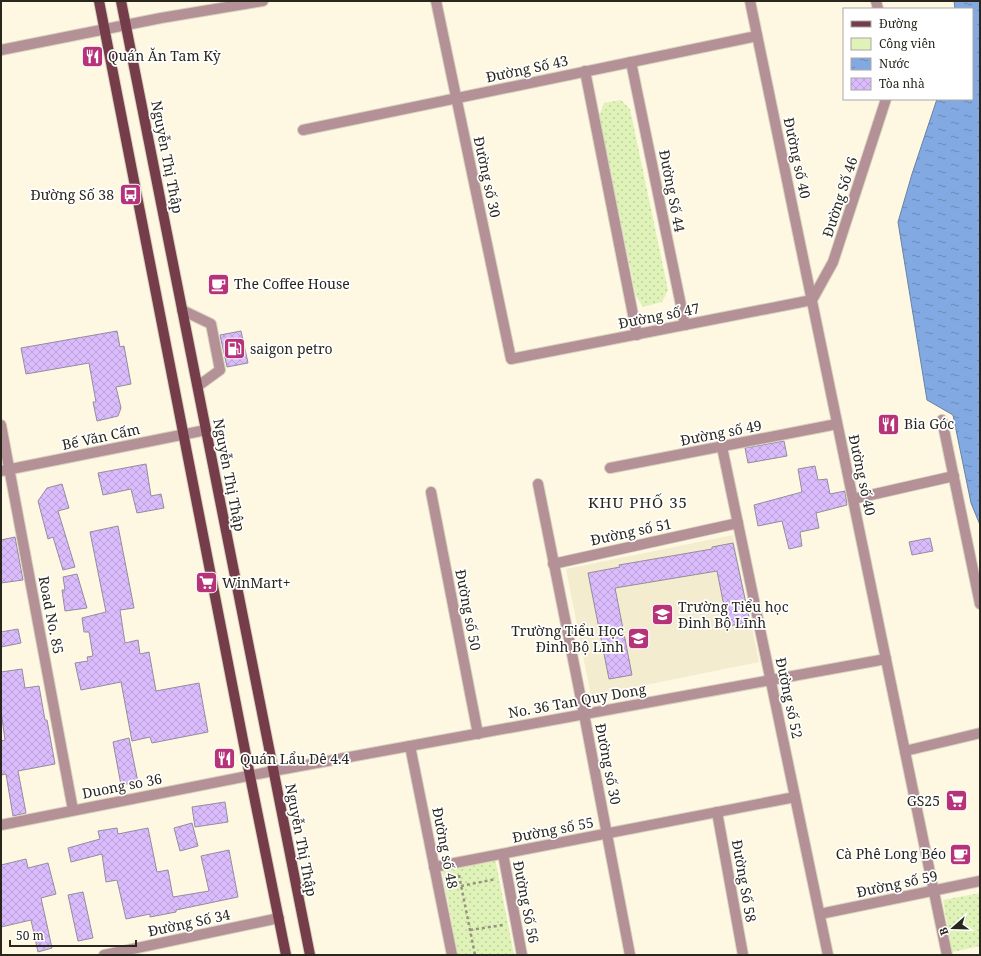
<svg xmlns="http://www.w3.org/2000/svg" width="981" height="956" font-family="'Noto Serif',serif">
<defs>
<pattern id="green-dots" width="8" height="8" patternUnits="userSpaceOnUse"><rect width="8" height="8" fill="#dff2b7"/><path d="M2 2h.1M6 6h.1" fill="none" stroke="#bfcf9d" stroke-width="1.8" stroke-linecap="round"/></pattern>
<pattern id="water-ripples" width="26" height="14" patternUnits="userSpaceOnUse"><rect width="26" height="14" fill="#82a9e2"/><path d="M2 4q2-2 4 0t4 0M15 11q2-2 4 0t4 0" fill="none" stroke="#6a89b7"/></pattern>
<pattern id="building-cross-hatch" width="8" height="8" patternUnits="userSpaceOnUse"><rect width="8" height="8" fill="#dabcfc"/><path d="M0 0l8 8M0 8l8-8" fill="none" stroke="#bba1d8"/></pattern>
</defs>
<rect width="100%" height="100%" fill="#fef8e2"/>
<!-- built -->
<path fill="#f4eccf" d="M733,535L759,662L591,696L566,569Z"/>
<!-- green -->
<g fill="url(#green-dots)">
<path d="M621,100L630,109L668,290L662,302L643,307L636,296L599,116L604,103Z"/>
<path d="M495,858L514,955H458L442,870Z"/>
<path d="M980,893V946L952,952L943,900Z"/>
</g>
<!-- water -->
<path fill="url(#water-ripples)" stroke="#6782a7" d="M954,1H980V525L971,503L953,415L927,400L898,222L912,174L937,99H972V9H955Z"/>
<!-- building -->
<g fill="url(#building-cross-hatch)" stroke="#948c9e">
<path d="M117,331L120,347L124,346L131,384L116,387L121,408L118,416L97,421L93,402H96L89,363L26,374L21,348Z"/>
<path d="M241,331L248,363L227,367L220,335Z"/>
<path d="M784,441L787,456L748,463L745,448Z"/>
<path d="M146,464L151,496L161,494L164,508L137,513L131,489L103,495L98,473Z"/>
<path d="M815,466L818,480L827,479L830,494L845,491L847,505L816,513L819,528L800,532L802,546L789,549L782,521L758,526L754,505L802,492L798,469Z"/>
<path d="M62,484L69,508L58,511L75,567L63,570L53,537L48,539L38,501L47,488Z"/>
<path d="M118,526L134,608L120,610L125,643L138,640L140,654L149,652L156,691L199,683L208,732L152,743L150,737L132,741L121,682L81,690L75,663L88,661L87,657L93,656L89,632H84L82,618L106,612L90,532Z"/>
<path d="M15,537L23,580L1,583V540Z"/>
<path d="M930,538L933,551L912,555L909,542Z"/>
<path d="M733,543L750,622L728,626L717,571L615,588L632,675L609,679L588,573L620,567L619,565L712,549V547Z"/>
<path d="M77,574L87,608L65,611L62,590H65L63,577Z"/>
<path d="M18,629L21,643L1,647V632Z"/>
<path d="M22,669L25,688L39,686L45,720H47L55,764L18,771L26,813L13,816L6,774L1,775V741L5,740L1,711V672Z"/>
<path d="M129,738L138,782L121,785L113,742Z"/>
<path d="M225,802L228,822L195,827L192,807Z"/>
<path d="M192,823L198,846L180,851L174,828Z"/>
<path d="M117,828L118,834L148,828L157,872L168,870L173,897L209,891L201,856L229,850L238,897L176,910V912L150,917V914L126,919L117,880L106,882L102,854L71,862L68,848L100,839L98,831Z"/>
<path d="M26,859L28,868L48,863L56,894L41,898L52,948L38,952L31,920L1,927V865Z"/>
<path d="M83,892L93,938L78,941L68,895Z"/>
</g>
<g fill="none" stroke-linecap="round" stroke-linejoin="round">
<defs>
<g id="minor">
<path d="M436,1L511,359L812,300L833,262L886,99"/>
<path d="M750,1L947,955"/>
<path d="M876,1L878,9"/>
<path d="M1,50L161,18L263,1"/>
<path d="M631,62L685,325"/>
<path d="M585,71L637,335"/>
<path d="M303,130L757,36"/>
<path d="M182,310L211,324L220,370L198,386"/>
<path d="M942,420L980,604"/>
<path d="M1,425L73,810"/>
<path d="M722,447L828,955"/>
<path d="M610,468L837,424"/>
<path d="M1,471L206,430"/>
<path d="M538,484L584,714L630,955"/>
<path d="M431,492L478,734"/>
<path d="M853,499L954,476"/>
<path d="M553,564L738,523"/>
<path d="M410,746L452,955"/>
<path d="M905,751L980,733"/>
<path d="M717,812L743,955"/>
<path d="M1,825L273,771L886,659"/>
<path d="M503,854L522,955"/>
<path d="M434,867L795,797"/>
<path d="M820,914L980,881"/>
<path d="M104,955L279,918"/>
</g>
<g id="major">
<path d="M99,1L250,776L286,955"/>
<path d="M121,1L310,955"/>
</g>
</defs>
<!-- minor casing -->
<use href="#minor" stroke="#d8d2bf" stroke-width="12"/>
<!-- major casing -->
<use href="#major" stroke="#d8d2bf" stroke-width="12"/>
<!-- path -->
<g stroke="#979383" stroke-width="2.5" stroke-dasharray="3 3" stroke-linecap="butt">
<path d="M459,875L475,955"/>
<path d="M461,886L496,879"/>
<path d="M470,930L503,925"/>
</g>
<!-- minor -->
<use href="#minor" stroke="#b39197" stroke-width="10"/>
<!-- major -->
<use href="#major" stroke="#753c49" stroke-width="10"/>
</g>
<!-- icons -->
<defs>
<symbol id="restaurant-square" viewBox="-11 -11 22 22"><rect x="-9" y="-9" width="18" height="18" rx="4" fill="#b63279" stroke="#fff"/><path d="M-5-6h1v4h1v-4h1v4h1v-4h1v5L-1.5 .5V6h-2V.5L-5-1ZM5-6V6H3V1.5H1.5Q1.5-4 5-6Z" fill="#fff"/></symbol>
<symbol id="bus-square" viewBox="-11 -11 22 22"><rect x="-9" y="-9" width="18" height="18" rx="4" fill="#b63279" stroke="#fff"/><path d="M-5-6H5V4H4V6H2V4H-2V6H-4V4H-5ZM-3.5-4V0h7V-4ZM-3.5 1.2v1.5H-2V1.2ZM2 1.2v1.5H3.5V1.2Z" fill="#fff"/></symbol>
<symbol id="cafe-square" viewBox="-11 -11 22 22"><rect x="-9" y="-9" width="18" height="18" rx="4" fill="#b63279" stroke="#fff"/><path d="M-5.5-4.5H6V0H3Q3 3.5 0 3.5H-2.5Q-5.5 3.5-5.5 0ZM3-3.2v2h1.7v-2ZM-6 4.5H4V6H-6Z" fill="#fff"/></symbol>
<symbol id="fuel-square" viewBox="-11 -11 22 22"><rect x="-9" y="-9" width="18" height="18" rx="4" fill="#b63279" stroke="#fff"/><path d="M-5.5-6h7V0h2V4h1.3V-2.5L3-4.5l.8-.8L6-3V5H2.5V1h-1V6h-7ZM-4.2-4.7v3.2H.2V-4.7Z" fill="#fff"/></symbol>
<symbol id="supermarket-square" viewBox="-11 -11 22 22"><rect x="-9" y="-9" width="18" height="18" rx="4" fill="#b63279" stroke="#fff"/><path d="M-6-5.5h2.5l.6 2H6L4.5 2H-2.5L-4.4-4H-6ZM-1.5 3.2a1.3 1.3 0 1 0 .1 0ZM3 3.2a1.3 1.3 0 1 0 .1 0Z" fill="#fff"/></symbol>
<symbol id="school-square" viewBox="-11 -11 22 22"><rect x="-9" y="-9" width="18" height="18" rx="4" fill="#b63279" stroke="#fff"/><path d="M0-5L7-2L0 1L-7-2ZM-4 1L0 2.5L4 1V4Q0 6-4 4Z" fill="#fff"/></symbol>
</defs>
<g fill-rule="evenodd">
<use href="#restaurant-square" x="80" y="44" width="25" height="25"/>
<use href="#bus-square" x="118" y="182" width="25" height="25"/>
<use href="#cafe-square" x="206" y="272" width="25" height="25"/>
<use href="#fuel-square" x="222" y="336" width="25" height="25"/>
<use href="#restaurant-square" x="876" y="412" width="25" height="25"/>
<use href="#supermarket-square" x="194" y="570" width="25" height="25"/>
<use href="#school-square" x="650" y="602" width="25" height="25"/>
<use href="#school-square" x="626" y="626" width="25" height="25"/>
<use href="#restaurant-square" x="212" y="746" width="25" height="25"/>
<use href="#supermarket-square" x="944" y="788" width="25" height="25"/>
<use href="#cafe-square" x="948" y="842" width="25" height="25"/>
</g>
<g text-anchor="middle" stroke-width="3.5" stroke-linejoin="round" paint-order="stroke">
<!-- poi labels -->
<g font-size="14" fill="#29261e" stroke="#fff" text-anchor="start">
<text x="108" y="61">Quán Ăn Tam Kỳ</text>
<text x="114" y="200" text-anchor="end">Đường Số 38</text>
<text x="234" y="289">The Coffee House</text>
<text x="250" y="354">saigon petro</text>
<text x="904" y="429">Bia Góc</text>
<text x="222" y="588">WinMart+</text>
<text x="678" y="612">Trường Tiểu học<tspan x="678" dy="16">Đinh Bộ Lĩnh</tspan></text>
<text x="624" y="636" text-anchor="end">Trường Tiểu Học<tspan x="624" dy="16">Đinh Bộ Lĩnh</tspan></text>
<text x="240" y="764">Quán Lẩu Dê 4.4</text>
<text x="940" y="806" text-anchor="end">GS25</text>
<text x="946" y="859" text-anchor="end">Cà Phê Long Béo</text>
</g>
<!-- street labels -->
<g font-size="14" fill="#29261e" stroke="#fff">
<text transform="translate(527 69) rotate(-12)" y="5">Đường Số 43</text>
<text transform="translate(167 157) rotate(79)" y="5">Nguyễn Thị Thập</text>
<text transform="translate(797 158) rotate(78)" y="5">Đường số 40</text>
<text transform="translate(487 177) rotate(78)" y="5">Đường số 30</text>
<text transform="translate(672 191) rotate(79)" y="5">Đường Số 44</text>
<text transform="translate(840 197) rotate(-72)" y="5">Đường Số 46</text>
<text transform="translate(659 316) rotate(-11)" y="5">Đường số 47</text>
<text transform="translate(721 433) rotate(-11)" y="5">Đường số 49</text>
<text transform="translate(101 437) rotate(-12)" y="5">Bế Văn Cấm</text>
<text transform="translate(229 475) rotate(79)" y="5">Nguyễn Thị Thập</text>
<text transform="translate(862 475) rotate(78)" y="5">Đường số 40</text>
<text transform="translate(631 532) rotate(-12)" y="5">Đường số 51</text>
<text transform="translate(468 610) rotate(79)" y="5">Đường số 50</text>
<text transform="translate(51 615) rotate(79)" y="5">Road No. 85</text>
<text transform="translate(789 698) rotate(78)" y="5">Đường số 52</text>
<text transform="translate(577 701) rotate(-10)" y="5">No. 36 Tan Quy Dong</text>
<text transform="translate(608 764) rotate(79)" y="5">Đường số 30</text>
<text transform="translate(122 786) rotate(-11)" y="5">Duong so 36</text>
<text transform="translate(553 830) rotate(-11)" y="5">Đường số 55</text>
<text transform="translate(301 840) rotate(79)" y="5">Nguyễn Thị Thập</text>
<text transform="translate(445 848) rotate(79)" y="5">Đường số 48</text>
<text transform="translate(744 881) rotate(80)" y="5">Đường Số 58</text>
<text transform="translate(897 884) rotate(-12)" y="5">Đường số 59</text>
<text transform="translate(526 902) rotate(79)" y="5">Đường Số 56</text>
<text transform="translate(189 923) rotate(-12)" y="5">Đường Số 34</text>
</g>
<!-- neighbourhood labels -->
<g font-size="15" letter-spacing="1" fill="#29261e" stroke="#fff">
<text x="638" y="508">KHU PHỐ 35</text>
</g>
</g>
<!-- border -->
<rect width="981" height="956" fill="none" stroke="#29261e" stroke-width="4"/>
<!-- legend -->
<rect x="843" y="8" width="130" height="92" fill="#ffffff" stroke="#a9a8a5"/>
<rect x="851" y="21" width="20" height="6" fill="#753c49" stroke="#a9a8a5"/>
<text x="879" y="28" font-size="12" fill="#29261e">Đường</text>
<rect x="851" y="38" width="20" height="12" fill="#dff2b7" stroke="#a9a8a5"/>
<text x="879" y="48" font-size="12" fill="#29261e">Công viên</text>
<rect x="851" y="58" width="20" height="12" fill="url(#water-ripples)" stroke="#a9a8a5"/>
<text x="879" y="68" font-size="12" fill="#29261e">Nước</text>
<rect x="851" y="78" width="20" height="12" fill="url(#building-cross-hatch)" stroke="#a9a8a5"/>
<text x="879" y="88" font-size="12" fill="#29261e">Tòa nhà</text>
<!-- north arrow -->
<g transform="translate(953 928) rotate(250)" stroke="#ffffff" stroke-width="3" paint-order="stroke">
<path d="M0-3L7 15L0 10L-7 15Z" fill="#29261e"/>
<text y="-6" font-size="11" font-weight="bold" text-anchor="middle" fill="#29261e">B</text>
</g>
<!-- scale -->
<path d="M10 940v6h126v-6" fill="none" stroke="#29261e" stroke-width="2"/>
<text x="16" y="940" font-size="12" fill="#29261e" stroke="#ffffff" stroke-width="3" paint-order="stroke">50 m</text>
</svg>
